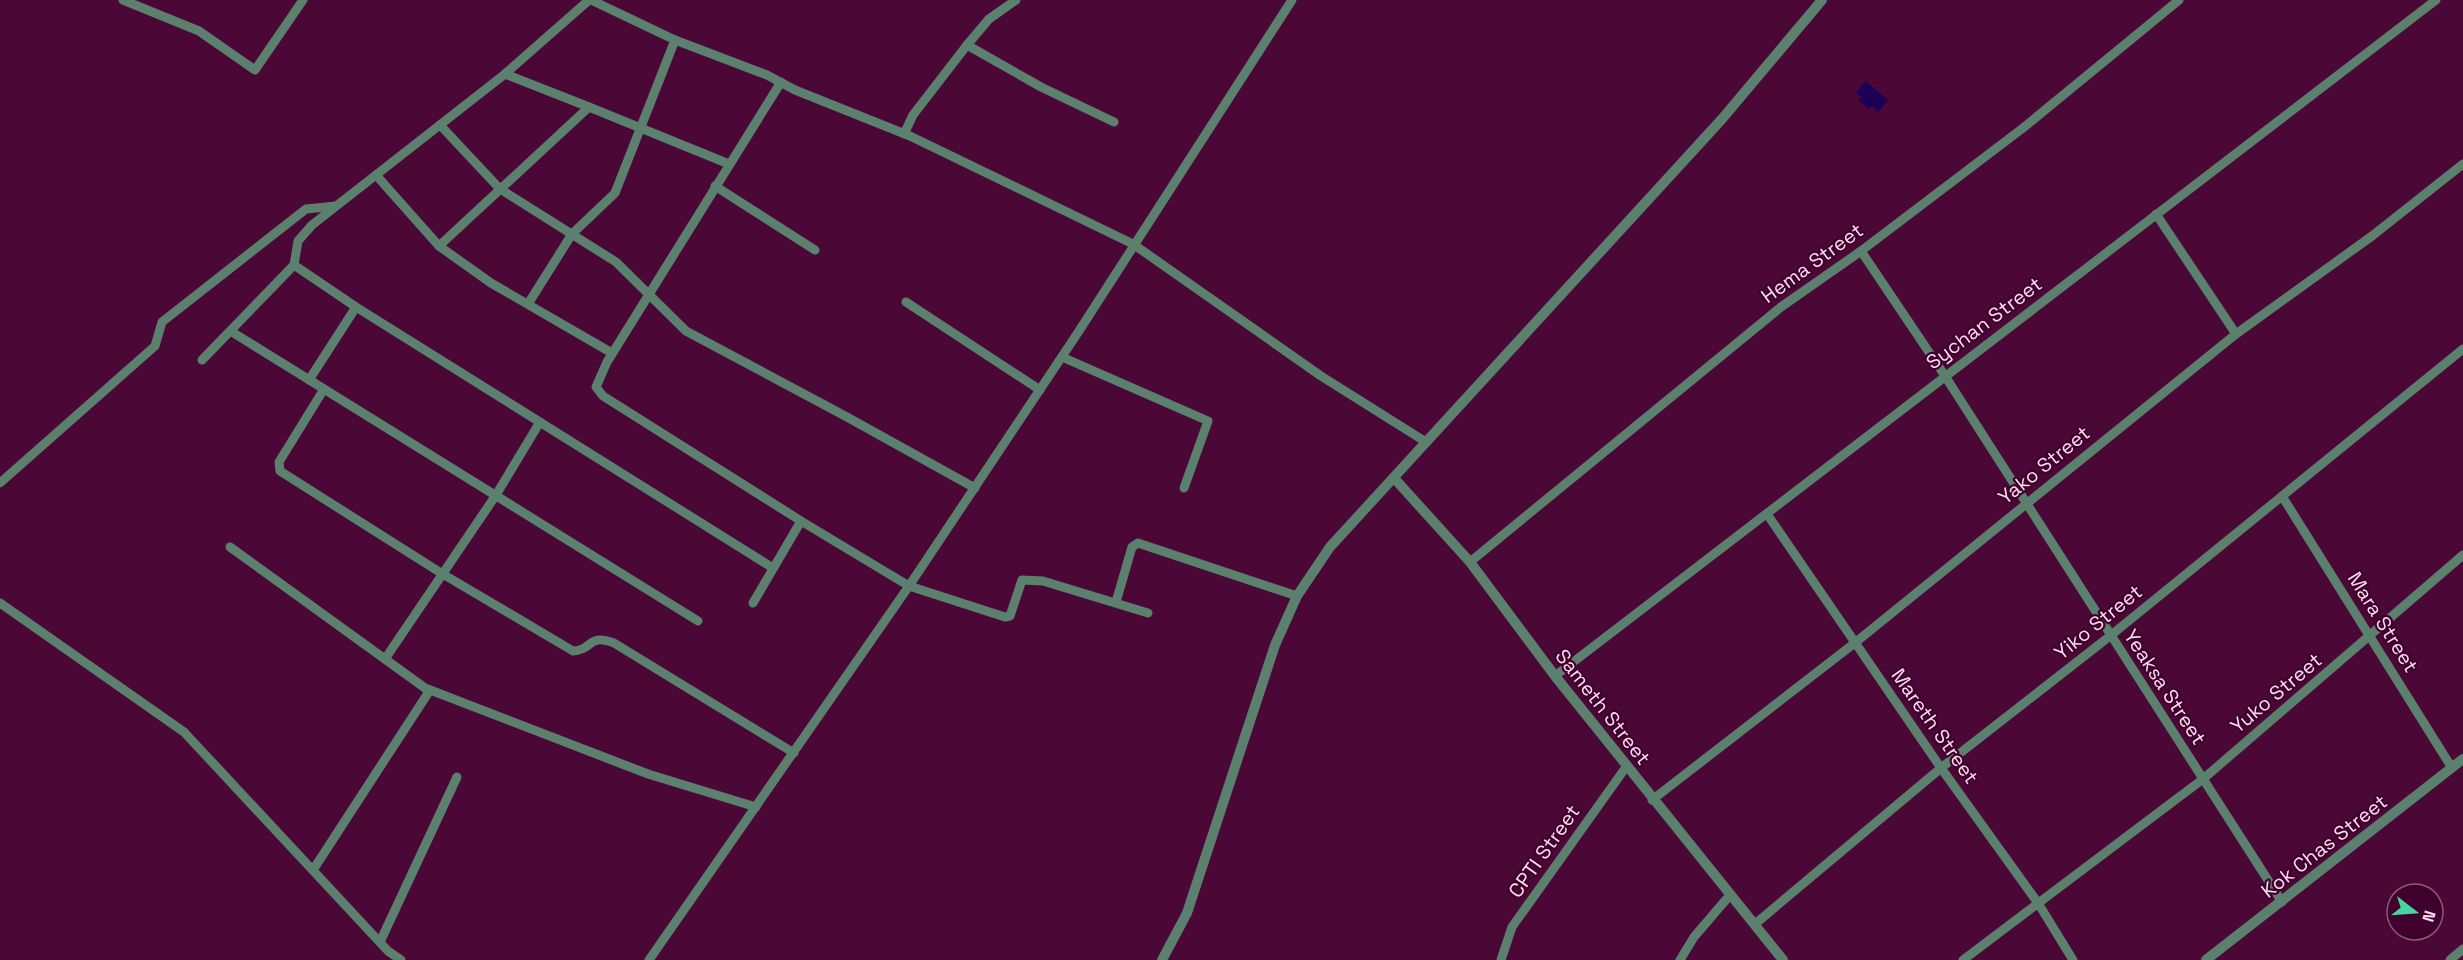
<svg xmlns="http://www.w3.org/2000/svg" width="2463" height="960" font-family="'Space Grotesk',sans-serif">
<rect width="100%" height="100%" fill="#4b0837"/>
<!-- water -->
<path fill="#1b0056" d="M1866,81L1888,100L1878,112L1872,106L1869,109L1858,100L1861,97L1856,93Z"/>
<g fill="none" stroke-linecap="round" stroke-linejoin="round">
<!-- minor -->
<g stroke="#5b806e" stroke-width="9">
<path d="M123,0L199,31L255,70L303,0"/>
<path d="M591,0L675,40L767,75L795,90L910,136L1133,244L1321,376L1426,442"/>
<path d="M967,45L989,19L1016,0"/>
<path d="M781,82L607,362L596,387L603,396L801,521"/>
<path d="M589,107L729,164"/>
<path d="M440,125L500,189L616,262L686,331L847,417L975,488"/>
<path d="M904,134L913,115L967,45L1041,87L1114,122"/>
<path d="M376,175L439,246L491,283L612,353"/>
<path d="M715,186L815,250"/>
<path d="M2156,214L2236,334"/>
<path d="M439,246L589,107L505,74"/>
<path d="M1861,251L1945,376L2282,902"/>
<path d="M294,265L356,307L773,568"/>
<path d="M906,302L1040,390"/>
<path d="M528,304L572,234L615,193L675,40"/>
<path d="M232,332L698,621"/>
<path d="M1062,357L1208,421L1184,488"/>
<path d="M202,360L294,265L298,241L312,225L505,74L589,0"/>
<path d="M309,380L356,307"/>
<path d="M324,389L279,462L280,471L441,573L573,651C594,650 587,633 614,643L794,753"/>
<path d="M0,483L155,346L162,322L306,209L336,206"/>
<path d="M2282,496L2452,768"/>
<path d="M1767,514L1941,768L2038,903L2073,960"/>
<path d="M230,547L425,688L648,774L756,807"/>
<path d="M1470,562L1781,307L1861,251L2023,128L2179,0"/>
<path d="M1116,602L1132,547L1138,543L1297,596"/>
<path d="M0,603L184,732L388,951L401,960"/>
<path d="M753,603L801,521L909,586L1005,617L1010,616L1022,580L1043,581L1148,613"/>
<path d="M385,659L496,495L540,422"/>
<path d="M1555,676L2436,0"/>
<path d="M1652,800L1856,642L2236,334L2372,236L2463,164"/>
<path d="M313,870L430,690"/>
<path d="M1755,924L1941,768L2110,636L2463,349"/>
<path d="M380,942L457,777"/>
<path d="M649,960L909,586L1079,331L1292,0"/>
<path d="M1501,960L1512,927L1626,767"/>
<path d="M1680,960L1694,937L1730,895"/>
<path d="M1963,960L2203,779L2463,555"/>
<path d="M2450,960L2463,949"/>
</g>
<!-- tertiary -->
<g stroke="#5b806e" stroke-width="10">
<path d="M1394,478L1470,562L1555,676L1783,960"/>
<path d="M1162,960L1187,913L1275,645L1297,596L1330,547L1722,119L1822,0"/>
<path d="M2206,960L2463,759"/>
</g>
</g>
<g text-anchor="middle" stroke-width="4.5" stroke-linejoin="round" paint-order="stroke">
<!-- street labels -->
<g font-size="20" fill="#ffddf0" stroke="#3f002d">
<text transform="translate(1812 263) rotate(-36)" y="7">Hema Street</text>
<text transform="translate(1984 323) rotate(-37)" y="7">Sychan Street</text>
<text transform="translate(2044 465) rotate(-39)" y="7">Yako Street</text>
<text transform="translate(2098 622) rotate(-39)" y="7">Yiko Street</text>
<text transform="translate(2383 622) rotate(58)" y="7">Mara Street</text>
<text transform="translate(2165 687) rotate(57)" y="7">Yeaksa Street</text>
<text transform="translate(2276 693) rotate(-40)" y="7">Yuko Street</text>
<text transform="translate(1603 707) rotate(52)" y="7">Sameth Street</text>
<text transform="translate(1935 726) rotate(55)" y="7">Mareth Street</text>
<text transform="translate(2324 846) rotate(-38)" y="7">Kok Chas Street</text>
<text transform="translate(1544 851) rotate(-55)" y="7">CPTI Street</text>
</g>
</g>
<!-- north arrow -->
<g transform="translate(2415 912) rotate(107)"><circle r="28" fill="#3f002d" stroke="#8c587b" stroke-width="1.5"/>
<path d="M0-4.5L10 22L0 15L-10 22Z" fill="#47d49e"/>
<text y="-9" font-size="16" font-weight="bold" text-anchor="middle" fill="#ffddf0">N</text>
</g>
</svg>
